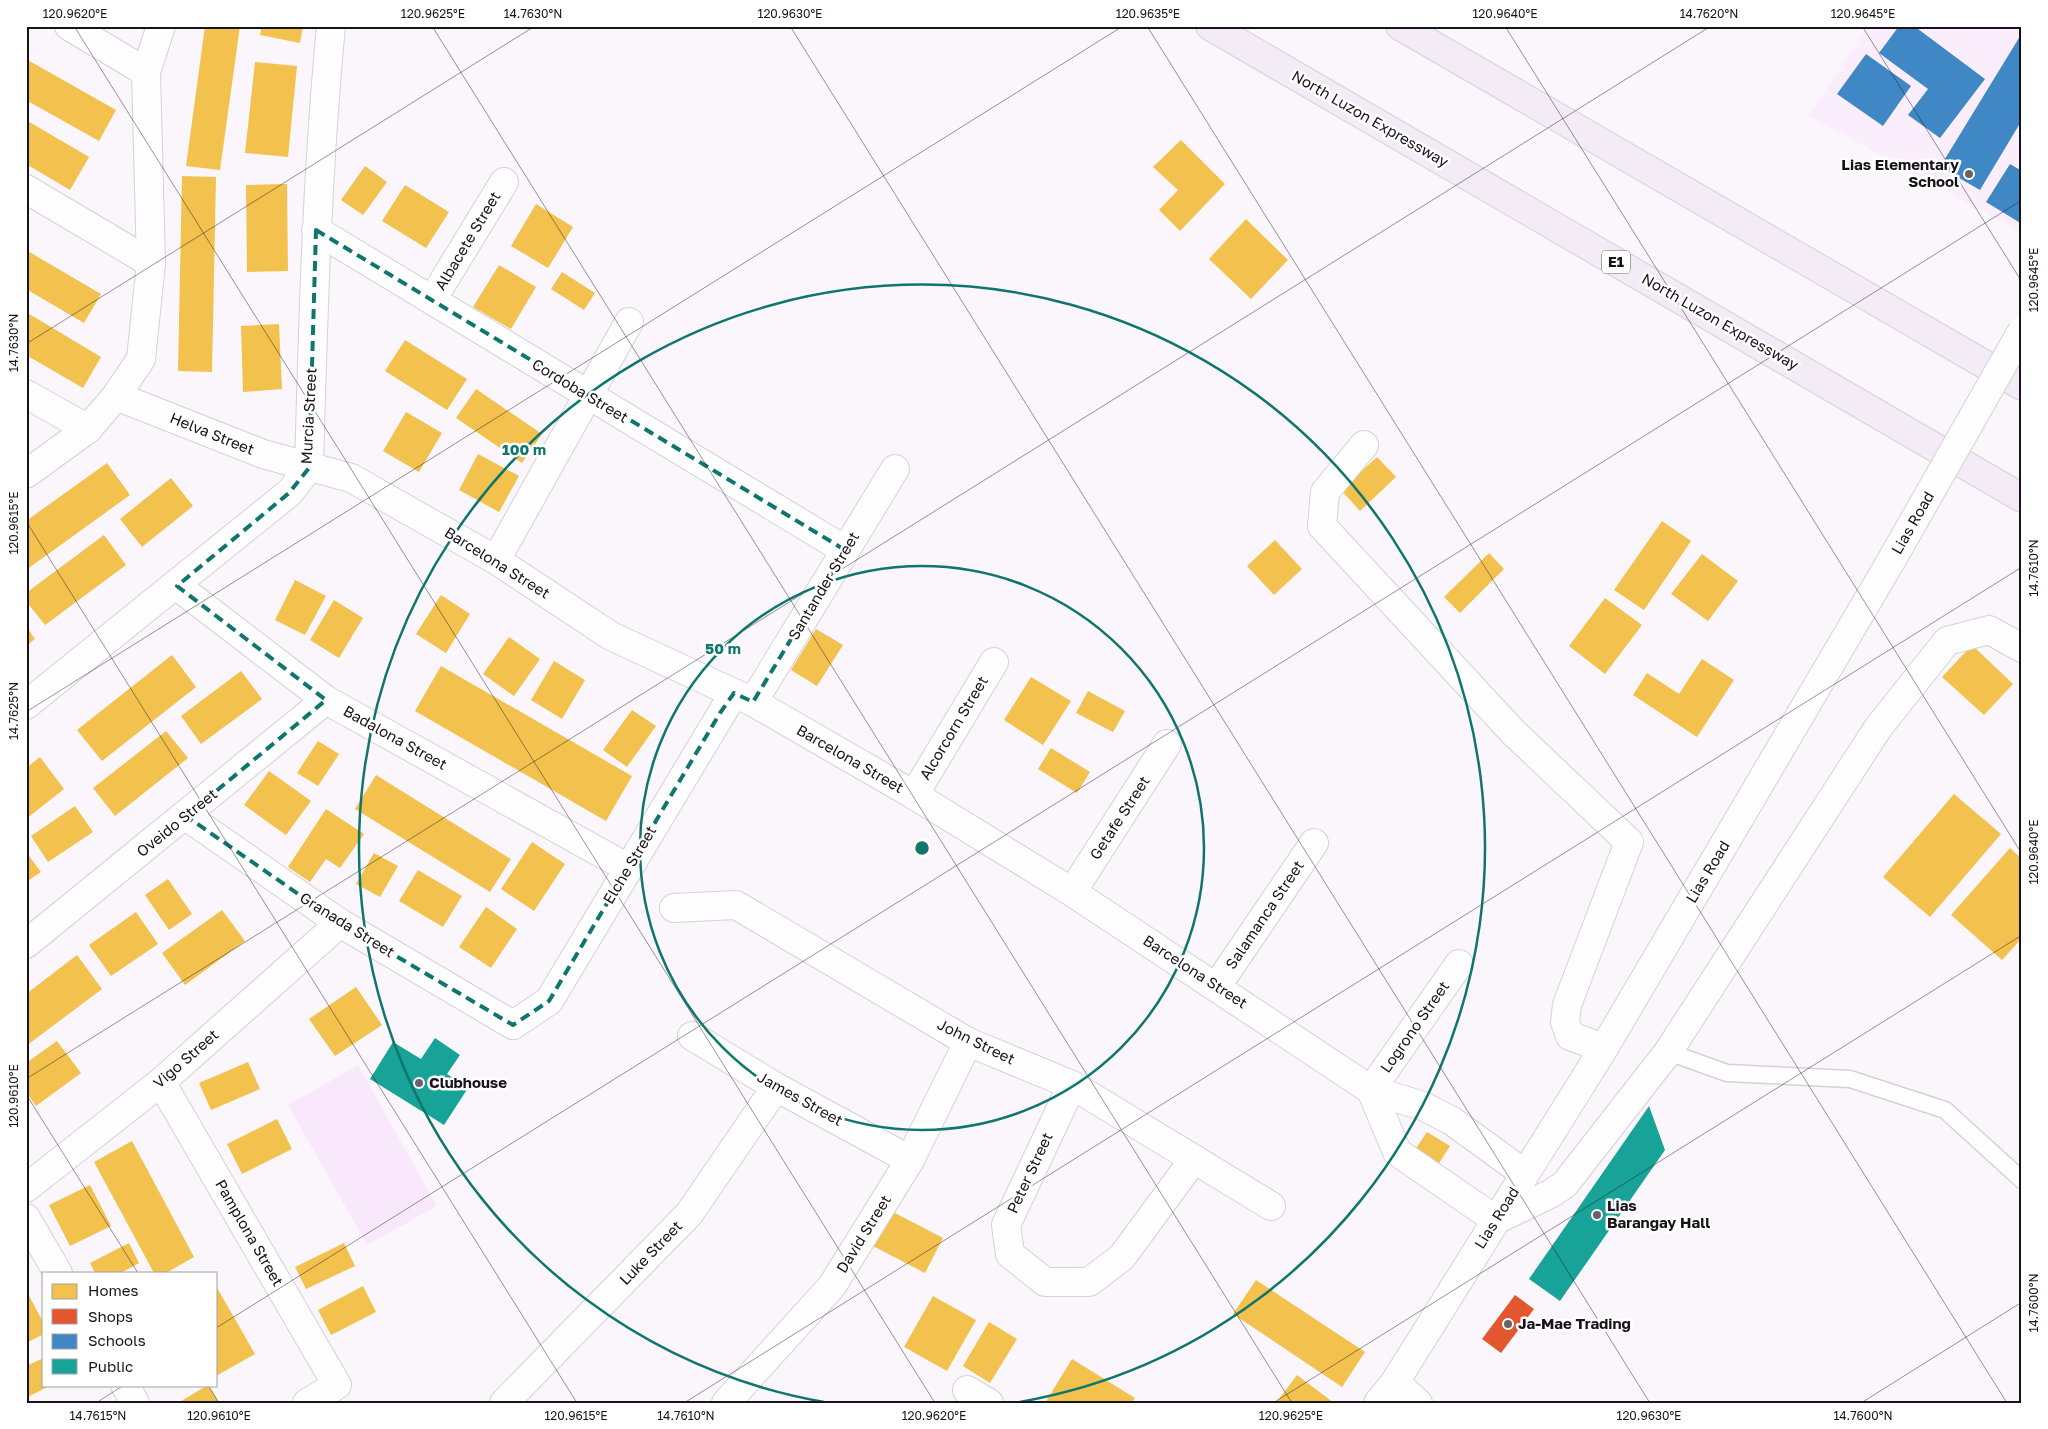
<svg xmlns="http://www.w3.org/2000/svg" width="2048" height="1429" font-family="'Golos Text',sans-serif">
<rect width="100%" height="100%" fill="#fbf6fc"/>
<!-- built -->
<path fill="#faeefc" d="M1868,26H2022V233L1809,116Z"/>
<!-- green -->
<path fill="#f9e8fc" d="M358,1065L437,1206L367,1245L288,1105Z"/>
<!-- homes -->
<g fill="#f2c14e">
<path d="M205,26H240L220,170L186,166Z"/>
<path d="M262,26H303L300,43L260,35Z"/>
<path d="M26,59L116,110L99,141L26,100Z"/>
<path d="M255,62L297,66L288,157L245,153Z"/>
<path d="M26,120L89,157L70,190L26,164Z"/>
<path d="M1181,140L1225,184L1180,231L1159,210L1178,190L1153,167Z"/>
<path d="M365,166L387,182L363,215L341,200Z"/>
<path d="M182,176L216,177L212,372L178,371Z"/>
<path d="M287,184L288,271L247,272L246,185Z"/>
<path d="M405,185L449,212L426,248L382,221Z"/>
<path d="M536,204L573,227L548,268L511,246Z"/>
<path d="M1246,219L1288,260L1251,299L1209,259Z"/>
<path d="M26,250L101,294L84,323L26,289Z"/>
<path d="M499,265L536,287L511,329L473,307Z"/>
<path d="M562,272L595,293L584,310L551,289Z"/>
<path d="M26,312L101,357L83,388L26,355Z"/>
<path d="M279,324L282,389L243,392L241,326Z"/>
<path d="M405,340L467,379L447,410L385,371Z"/>
<path d="M476,389L542,434L522,463L456,418Z"/>
<path d="M406,412L442,433L419,472L383,451Z"/>
<path d="M478,454L519,476L499,512L459,490Z"/>
<path d="M1377,457L1396,477L1360,511L1341,490Z"/>
<path d="M107,463L130,495L26,570V521Z"/>
<path d="M171,478L193,506L142,547L120,519Z"/>
<path d="M1662,521L1691,541L1644,610L1614,590Z"/>
<path d="M104,535L126,565L45,625L26,601V593Z"/>
<path d="M1275,540L1302,569L1274,595L1247,566Z"/>
<path d="M1489,553L1504,569L1460,613L1444,597Z"/>
<path d="M1702,554L1738,581L1708,621L1671,594Z"/>
<path d="M295,580L326,596L305,635L275,620Z"/>
<path d="M441,595L470,614L446,653L416,634Z"/>
<path d="M1605,598L1642,625L1605,674L1569,646Z"/>
<path d="M334,600L363,618L339,658L310,640Z"/>
<path d="M26,626L35,639L26,646Z"/>
<path d="M816,629L843,645L817,686L791,670Z"/>
<path d="M509,637L540,659L514,696L483,674Z"/>
<path d="M1972,645L2013,684L1984,715L1942,677Z"/>
<path d="M172,655L196,687L102,761L77,730Z"/>
<path d="M1702,659L1734,680L1697,737L1633,695L1647,673L1679,694Z"/>
<path d="M554,661L585,680L562,719L531,700Z"/>
<path d="M441,666L632,776L606,821L415,711Z"/>
<path d="M241,671L262,699L201,744L181,716Z"/>
<path d="M1031,677L1071,701L1043,745L1004,720Z"/>
<path d="M1088,691L1125,711L1113,732L1076,713Z"/>
<path d="M632,710L656,726L627,767L603,750Z"/>
<path d="M166,731L188,758L115,816L93,788Z"/>
<path d="M318,741L339,754L318,786L297,773Z"/>
<path d="M1051,748L1090,772L1077,793L1038,769Z"/>
<path d="M40,757L64,789L26,819V768Z"/>
<path d="M269,771L311,801L286,835L244,805Z"/>
<path d="M376,775L511,859L490,892L355,809Z"/>
<path d="M1954,794L2001,834L1930,917L1883,877Z"/>
<path d="M75,806L93,832L48,862L31,836Z"/>
<path d="M326,809L364,834L340,868L326,859L310,882L288,867Z"/>
<path d="M532,842L565,864L534,911L501,889Z"/>
<path d="M2010,848L2022,859V938L2002,960L1951,915Z"/>
<path d="M26,852L41,872L26,882Z"/>
<path d="M374,853L398,866L380,897L356,884Z"/>
<path d="M418,870L462,896L443,927L399,901Z"/>
<path d="M168,879L192,914L169,930L145,895Z"/>
<path d="M486,907L517,929L491,968L459,947Z"/>
<path d="M222,910L245,941L185,985L162,953Z"/>
<path d="M136,912L158,944L111,976L89,945Z"/>
<path d="M77,955L102,989L26,1046V994Z"/>
<path d="M356,987L382,1025L335,1056L309,1019Z"/>
<path d="M57,1041L81,1073L36,1106L26,1092V1063Z"/>
<path d="M248,1062L260,1089L211,1110L199,1083Z"/>
<path d="M277,1119L292,1149L242,1174L227,1144Z"/>
<path d="M1427,1132L1450,1146L1436,1168L1413,1153Z"/>
<path d="M132,1141L194,1257L166,1273H154L94,1162Z"/>
<path d="M90,1185L111,1226L70,1246L49,1205Z"/>
<path d="M891,1211L943,1238L925,1273L873,1246Z"/>
<path d="M129,1243L139,1263L121,1273H95L90,1263Z"/>
<path d="M344,1243L355,1266L306,1289L295,1267Z"/>
<path d="M1256,1280L1365,1352L1342,1387L1233,1314Z"/>
<path d="M216,1286L255,1354L216,1376Z"/>
<path d="M363,1286L376,1312L331,1335L318,1310Z"/>
<path d="M26,1290L44,1324V1334L26,1343Z"/>
<path d="M933,1296L976,1320L947,1371L904,1347Z"/>
<path d="M989,1322L1017,1339L990,1383L963,1366Z"/>
<path d="M44,1358V1385H51L26,1398V1366Z"/>
<path d="M1072,1359L1135,1398L1131,1403H1045Z"/>
<path d="M1297,1375L1334,1403H1276Z"/>
<path d="M208,1385L218,1401L178,1403Z"/>
</g>
<!-- shops -->
<path fill="#e4572e" d="M1515,1295L1534,1309L1501,1353L1482,1339Z"/>
<!-- schools -->
<g fill="#3f88c5">
<path d="M1899,26H1914L1985,79L1940,138L1908,115L1928,89L1879,53Z"/>
<path d="M2022,33V120L1980,190L1940,167Z"/>
<path d="M1866,54L1911,86L1883,126L1837,94Z"/>
<path d="M2010,164L2022,171V224L1986,202Z"/>
</g>
<!-- public -->
<g fill="#17a398">
<path d="M435,1038L460,1055L447,1074L468,1088L444,1125L370,1079L393,1042L421,1059Z"/>
<path d="M1649,1106L1665,1150L1560,1301L1529,1279Z"/>
</g>
<g fill="none" stroke-linecap="round" stroke-linejoin="round">
<defs>
<path id="service" d="M1668,1052L1727,1073L1850,1079L1945,1110L2022,1180"/>
<g id="minor">
<path d="M69,26L146,72"/>
<path d="M26,189L151,263"/>
<path d="M316,230L845,550"/>
<path d="M432,300L504,182"/>
<path d="M26,394L88,429"/>
<path d="M116,396L263,454L351,478L496,560L611,636L753,702L914,795L1072,892L1371,1090L1423,1106L1452,1121L1525,1174"/>
<path d="M1364,445L1325,492L1322,526L1513,732L1629,842L1567,1005L1565,1022L1570,1036L1604,1048"/>
<path d="M26,474L88,429L116,396L141,359L151,263L146,72L161,26"/>
<path d="M496,560L629,322"/>
<path d="M177,586L326,700L628,868"/>
<path d="M753,702L895,469"/>
<path d="M26,705L289,493L309,468C313,320 317,173 331,26"/>
<path d="M914,795L994,662"/>
<path d="M186,816L340,923L513,1025L549,1001L734,693"/>
<path d="M1072,892L1167,744"/>
<path d="M674,908L736,905L968,1042L1072,1085L1271,1206"/>
<path d="M26,944L326,700"/>
<path d="M1217,986L1314,843"/>
<path d="M692,1036L776,1087L910,1160"/>
<path d="M161,1082L337,1385L307,1403"/>
<path d="M1072,1085L1006,1225L1010,1254L1045,1282H1089L1122,1257L1194,1159"/>
<path d="M1371,1090L1397,1152L1496,1220L1552,1193L1565,1184L1668,1052L1878,728L1947,641L1989,630L2022,648"/>
<path d="M1371,1090L1459,964"/>
<path d="M26,1188L161,1082L340,923"/>
<path d="M26,1218L58,1273"/>
<path d="M1395,1382L1418,1403"/>
<path d="M125,1385L135,1403"/>
<path d="M967,1390L989,1403"/>
<path d="M504,1403L689,1214L776,1087"/>
<path d="M726,1403L832,1286L910,1160L968,1042"/>
</g>
<path id="secondary" d="M1378,1403L1395,1382L1604,1048L1891,561"/>
<g id="motorway">
<path d="M1210,26L2022,498"/>
<path d="M1400,26L2022,386"/>
</g>
</defs>
<!-- service casing -->
<use href="#service" stroke="#d5d1d6" stroke-width="19"/>
<!-- minor casing -->
<use href="#minor" stroke="#d5d1d6" stroke-width="30"/>
<!-- secondary casing -->
<use href="#secondary" stroke="#d5d1d6" stroke-width="30"/>
<!-- motorway casing -->
<use href="#motorway" stroke="#d4d1d5" stroke-width="30"/>
<!-- service -->
<use href="#service" stroke="#fefeff" stroke-width="16"/>
<!-- minor -->
<use href="#minor" stroke="#fefeff" stroke-width="28"/>
<!-- secondary -->
<use href="#secondary" stroke="#fefeff" stroke-width="28"/>
<!-- motorway -->
<use href="#motorway" stroke="#f3ebf5" stroke-width="28"/>
<defs>
<path id="secondary-bridge" d="M1891,561L2022,331"/>
</defs>
<!-- secondary-bridge casing -->
<use href="#secondary-bridge" stroke="#d5d1d6" stroke-width="30" stroke-linecap="butt"/>
<!-- secondary-bridge -->
<use href="#secondary-bridge" stroke="#fefeff" stroke-width="28"/>
</g>
<!-- marked area -->
<path fill="none" stroke="#0f766e" stroke-width="4" stroke-dasharray="10 6" stroke-linejoin="round" d="M316,230L845,550L753,702L734,693L720,713L549,1001L513,1025L340,923L186,816L326,700L177,586L289,493L309,468Z"/>
<!-- ticks -->
<path fill="none" stroke="#181319" stroke-width="1" stroke-opacity="0.45" d="M74,26L935,1403M432,26L1292,1403M790,26L1650,1403M1147,26L2007,1403M1505,26L2022,854M1862,26L2022,282M26,344L535,26M26,521L577,1403M26,712L1123,26M26,1079L1711,26M26,1094L138,1273M216,1328L2022,200M208,1385L219,1403M96,1403L124,1385M684,1403L2022,567M1273,1403L2022,935M1861,1403L2022,1302"/>
<!-- distance rings -->
<g fill="none" stroke="#0f766e" stroke-width="2.5">
<circle cx="922" cy="848" r="282"/>
<path d="M824 1402A563 563 0 1 1 1020 1402"/>
</g>
<!-- markers -->
<g fill="#676268" stroke="#fff" stroke-width="2">
<circle cx="1969" cy="174" r="5"/>
<circle cx="419" cy="1083" r="5"/>
<circle cx="1597" cy="1215" r="5"/>
<circle cx="1508" cy="1324" r="5"/>
</g>
<g text-anchor="middle" stroke-width="5" stroke-linejoin="round" paint-order="stroke">
<!-- shield labels -->
<rect fill="#fff" stroke="#5d5a5e" stroke-width="1" x="1602" y="250.5" width="28" height="23" rx="4"/>
<g font-size="14" font-weight="bold" fill="#181319">
<text x="1616" y="267">E1</text>
</g>
<!-- street labels -->
<g font-size="15" fill="#181319" stroke="#fff">
<text transform="translate(1370 119) rotate(30)" y="5">North Luzon Expressway</text>
<text transform="translate(468 241) rotate(-59)" y="5">Albacete Street</text>
<text transform="translate(1720 322) rotate(30)" y="5">North Luzon Expressway</text>
<text transform="translate(580 391) rotate(31)" y="5">Cordoba Street</text>
<text transform="translate(309 416) rotate(-87)" y="5">Murcia Street</text>
<text transform="translate(212 434) rotate(22)" y="5">Helva Street</text>
<text transform="translate(1913 523) rotate(-60)" y="5">Lias Road</text>
<text transform="translate(497 563) rotate(32)" y="5">Barcelona Street</text>
<text transform="translate(824 586) rotate(-59)" y="5">Santander Street</text>
<text transform="translate(954 728) rotate(-59)" y="5">Alcorcorn Street</text>
<text transform="translate(395 738) rotate(29)" y="5">Badalona Street</text>
<text transform="translate(850 759) rotate(30)" y="5">Barcelona Street</text>
<text transform="translate(1120 818) rotate(-57)" y="5">Getafe Street</text>
<text transform="translate(177 823) rotate(-39)" y="5">Oveido Street</text>
<text transform="translate(630 865) rotate(-59)" y="5">Elche Street</text>
<text transform="translate(1708 872) rotate(-59)" y="5">Lias Road</text>
<text transform="translate(1265 915) rotate(-56)" y="5">Salamanca Street</text>
<text transform="translate(347 925) rotate(32)" y="5">Granada Street</text>
<text transform="translate(1195 972) rotate(33)" y="5">Barcelona Street</text>
<text transform="translate(1415 1027) rotate(-55)" y="5">Logrono Street</text>
<text transform="translate(976 1042) rotate(26)" y="5">John Street</text>
<text transform="translate(186 1059) rotate(-41)" y="5">Vigo Street</text>
<text transform="translate(800 1099) rotate(29)" y="5">James Street</text>
<text transform="translate(1030 1173) rotate(-65)" y="5">Peter Street</text>
<text transform="translate(1497 1218) rotate(-58)" y="5">Lias Road</text>
<text transform="translate(249 1233) rotate(60)" y="5">Pamplona Street</text>
<text transform="translate(864 1234) rotate(-58)" y="5">David Street</text>
<text transform="translate(651 1253) rotate(-46)" y="5">Luke Street</text>
</g>
<!-- poi labels -->
<g font-size="15" font-weight="bold" fill="#181319" stroke="#fff" text-anchor="start">
<text x="1959" y="170" text-anchor="end">Lias Elementary<tspan x="1959" dy="17">School</tspan></text>
<text x="429" y="1088">Clubhouse</text>
<text x="1607" y="1211">Lias<tspan x="1607" dy="17">Barangay Hall</tspan></text>
<text x="1518" y="1329">Ja-Mae Trading</text>
</g>
</g>
<circle cx="922" cy="848" r="8" fill="#0f766e" stroke="#fff" stroke-width="2.5"/>
<g font-size="15" text-anchor="middle" font-weight="bold" fill="#0f766e" stroke="#fff" stroke-width="5" stroke-linejoin="round" paint-order="stroke">
<text x="524" y="455">100 m</text>
<text x="723" y="654">50 m</text>
</g>
<!-- border -->
<rect width="2048" height="1429" fill="none" stroke="#ffffff" stroke-width="55"/>
<!-- legend -->
<rect x="42" y="1272" width="175" height="115" fill="#ffffff" stroke="#a3a1a3"/>
<rect x="52" y="1284" width="25" height="15" fill="#f2c14e" stroke="#a3a1a3"/>
<text x="88" y="1296" font-size="15" fill="#181319">Homes</text>
<rect x="52" y="1309" width="25" height="15" fill="#e4572e" stroke="#a3a1a3"/>
<text x="88" y="1322" font-size="15" fill="#181319">Shops</text>
<rect x="52" y="1334" width="25" height="15" fill="#3f88c5" stroke="#a3a1a3"/>
<text x="88" y="1346" font-size="15" fill="#181319">Schools</text>
<rect x="52" y="1359" width="25" height="15" fill="#17a398" stroke="#a3a1a3"/>
<text x="88" y="1372" font-size="15" fill="#181319">Public</text>
<rect x="28" y="28" width="1992" height="1374" fill="none" stroke="#181319" stroke-width="2"/>
<g font-size="12" text-anchor="middle" fill="#181319">
<text x="75" y="18">120.9620°E</text>
<text x="433" y="18">120.9625°E</text>
<text x="533" y="18">14.7630°N</text>
<text x="790" y="18">120.9630°E</text>
<text x="1148" y="18">120.9635°E</text>
<text x="1505" y="18">120.9640°E</text>
<text x="1709" y="18">14.7620°N</text>
<text x="1863" y="18">120.9645°E</text>
<text transform="translate(2034 280) rotate(-90)" y="4">120.9645°E</text>
<text transform="translate(14 343) rotate(-90)" y="4">14.7630°N</text>
<text transform="translate(14 523) rotate(-90)" y="4">120.9615°E</text>
<text transform="translate(2034 568) rotate(-90)" y="4">14.7610°N</text>
<text transform="translate(14 711) rotate(-90)" y="4">14.7625°N</text>
<text transform="translate(2034 852) rotate(-90)" y="4">120.9640°E</text>
<text transform="translate(14 1096) rotate(-90)" y="4">120.9610°E</text>
<text transform="translate(2034 1303) rotate(-90)" y="4">14.7600°N</text>
<text x="98" y="1420">14.7615°N</text>
<text x="219" y="1420">120.9610°E</text>
<text x="576" y="1420">120.9615°E</text>
<text x="686" y="1420">14.7610°N</text>
<text x="934" y="1420">120.9620°E</text>
<text x="1291" y="1420">120.9625°E</text>
<text x="1649" y="1420">120.9630°E</text>
<text x="1863" y="1420">14.7600°N</text>
</g>
</svg>
